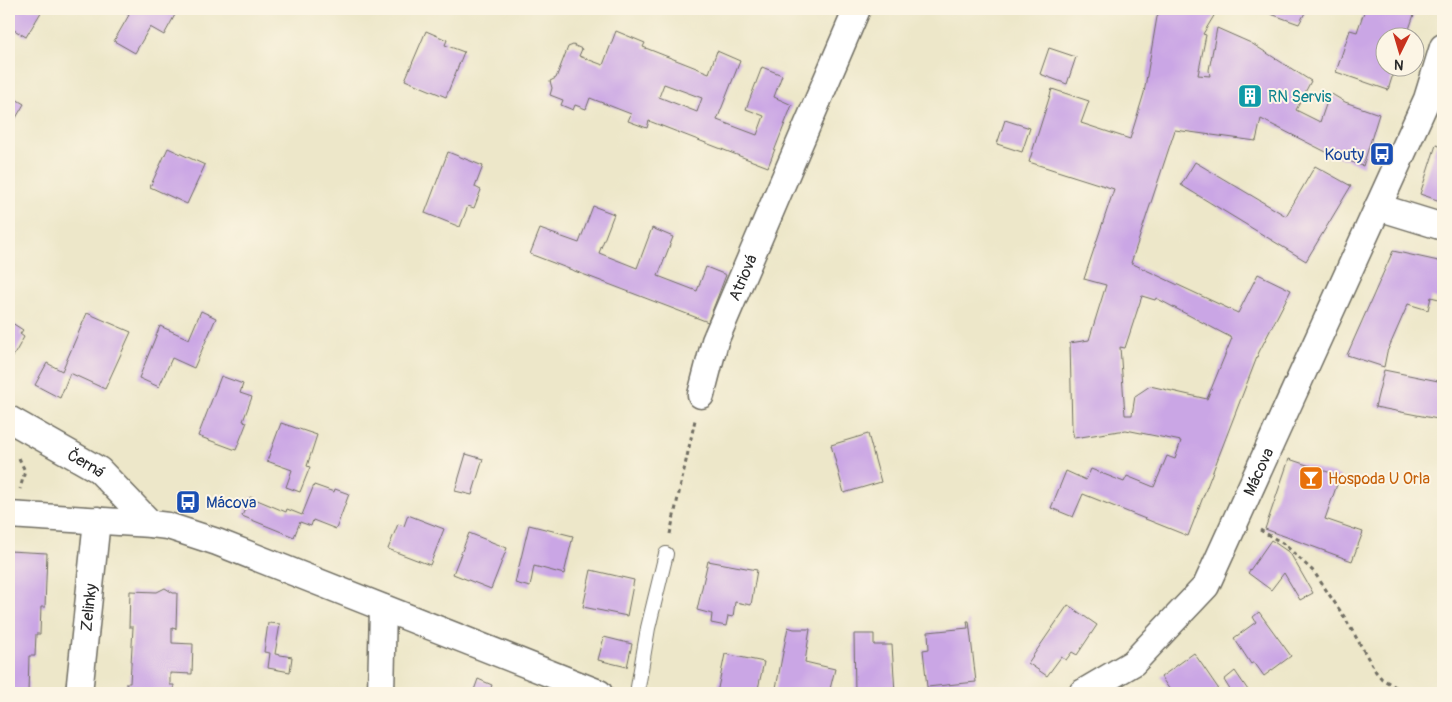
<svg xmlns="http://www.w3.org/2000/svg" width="1452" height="702" font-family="Pangolin,sans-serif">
<rect width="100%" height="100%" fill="#fcf5e5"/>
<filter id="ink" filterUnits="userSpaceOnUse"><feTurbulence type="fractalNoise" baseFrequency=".02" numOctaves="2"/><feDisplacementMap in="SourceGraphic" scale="10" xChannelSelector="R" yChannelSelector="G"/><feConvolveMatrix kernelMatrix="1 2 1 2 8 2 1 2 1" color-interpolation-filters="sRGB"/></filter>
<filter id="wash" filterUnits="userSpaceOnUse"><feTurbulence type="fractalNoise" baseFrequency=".0096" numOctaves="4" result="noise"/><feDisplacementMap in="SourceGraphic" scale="20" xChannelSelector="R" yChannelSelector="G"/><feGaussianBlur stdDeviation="1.12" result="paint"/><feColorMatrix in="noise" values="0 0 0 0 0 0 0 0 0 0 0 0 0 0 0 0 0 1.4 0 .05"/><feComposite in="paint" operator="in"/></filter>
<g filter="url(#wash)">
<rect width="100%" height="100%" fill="#ede7c9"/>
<g id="blocks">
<!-- building -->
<g fill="#caa6e5" fill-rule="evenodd">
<path d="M9,9H43L26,37L9,27Z"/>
<path d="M119,9H170L176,13L164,35L150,27L135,53L114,41L129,15Z"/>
<path d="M1162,9H1218L1203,34L1206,35L1198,75L1210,76L1209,70L1217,28L1251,43L1311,81L1296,110L1320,122L1330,93L1345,102L1379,114L1363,166L1328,153L1261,119L1256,141L1175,130L1131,263L1238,313L1258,274L1291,290L1259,352L1188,536L1083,494L1073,517L1051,508L1066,471L1086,480L1091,469L1124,482L1127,476L1154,487L1167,456L1175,459L1181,441L1126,430L1074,438L1072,429L1070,343L1089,340L1106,285L1084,279L1114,189L1029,162L1052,89L1089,101L1081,123L1130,139L1144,93L1157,17ZM1142,296L1155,300L1156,298L1232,338L1207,399L1150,386L1135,396L1132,415H1125L1120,347L1125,348Z"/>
<path d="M1257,9H1307L1299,24Z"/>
<path d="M1365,9H1416L1406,38H1384V68H1395L1388,90L1336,72L1350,30L1357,32Z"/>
<path d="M426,31L447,40L445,45L464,52L446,97L405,80Z"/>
<path d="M616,31L645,43L643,47L709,73L717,51L740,61L717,120L757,135L764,116L746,109L762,67L782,75L774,97L792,105L768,167L649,121L647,128L628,121L631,114L590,98L586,109L575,105L573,110L561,105L563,100L550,95L552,88L550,81L556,78L568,47L573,45L582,49L579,56L603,65ZM664,84L702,98L697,112L659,97Z"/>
<path d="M1049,48L1076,57L1067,84L1040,74Z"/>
<path d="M9,95L24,104L9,130Z"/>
<path d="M1005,120L1030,128L1022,152L997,144Z"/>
<path d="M1436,145L1443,147V202L1420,194Z"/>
<path d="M168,148L205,165L187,204L150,187Z"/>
<path d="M448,152L483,166L475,187L481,190L474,208L468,206L460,227L425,213Z"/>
<path d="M1195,162L1286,216L1315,166L1351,186L1306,261L1181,185Z"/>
<path d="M593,206L614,214L599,253L637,268L652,228L673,237L658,276L697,291L706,267L726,275L708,322L530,254L540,229L579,243Z"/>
<path d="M1393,251L1443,262V300L1431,297L1428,310L1408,304L1387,352L1384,367L1347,355Z"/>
<path d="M201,311L216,318L194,368L172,358L159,387L139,378L160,326L189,339Z"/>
<path d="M87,313L131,332L105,389L70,373L60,398L35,385L47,363L62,371Z"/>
<path d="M9,321L23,330L20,334L24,337L9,364Z"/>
<path d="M1384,370L1443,382V420L1375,407Z"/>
<path d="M221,376L243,384L240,393L252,397L243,421L247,422L236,450L198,436Z"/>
<path d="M281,423L317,435L307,466L310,467L300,492L286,487L292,470L267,461Z"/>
<path d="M868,434L881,482L844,493L831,445Z"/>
<path d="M466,454L483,459L472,495L455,491Z"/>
<path d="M1289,459L1340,476L1325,519L1363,532L1352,561L1265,529Z"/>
<path d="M314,485L334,492L335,489L349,494L336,529L313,520L311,526L300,522L294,537L242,516L250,497L286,512L287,509L302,515Z"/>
<path d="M408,515L444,529L430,565L388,549L398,524L404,526Z"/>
<path d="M529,525L573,536L564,574L534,566L530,587L515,583Z"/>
<path d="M469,533L507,548L491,589L453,574Z"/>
<path d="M1271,540L1290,553L1313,593L1300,600L1284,573L1271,590L1248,573Z"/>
<path d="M9,551L47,553L45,607H41L40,634H36L35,656H29L28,693H9Z"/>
<path d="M708,561L757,570L751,605L735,602L733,617L728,616L726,626L711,623L712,614L697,610Z"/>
<path d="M591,570L634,580L627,616L583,607Z"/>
<path d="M165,588L173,593H177L176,629L172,628V643L193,644L192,674L170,673V685H174L173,693H126V683H130L133,627H129L130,591L157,592Z"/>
<path d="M1068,605L1097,625L1077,655L1072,652L1066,660L1061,657L1047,676L1028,663Z"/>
<path d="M1259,612L1291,656L1264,676L1254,662L1251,664L1234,638L1256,622L1253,617Z"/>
<path d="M967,621H969L976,682L927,687L923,650L929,649L928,632L968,628Z"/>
<path d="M268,623L280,624L275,654L292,657L290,672L268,668L270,653L264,652Z"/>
<path d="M788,627L794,629H810L805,662L835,669L829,693H775Z"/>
<path d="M854,634H874V645H892L895,693H855Z"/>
<path d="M604,637L632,644L627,667L598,660Z"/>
<path d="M1194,653L1218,688L1212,693H1172L1161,677Z"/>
<path d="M725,654L764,662L757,693H717Z"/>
<path d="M1235,671L1250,693H1232L1224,680Z"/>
<path d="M478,679L492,685L489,693H473Z"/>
</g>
</g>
</g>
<g filter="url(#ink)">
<use href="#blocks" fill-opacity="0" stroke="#6f6d62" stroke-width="1"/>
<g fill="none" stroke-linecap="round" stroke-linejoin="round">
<defs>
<path id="service" d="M637,693L648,628L666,554"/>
<g id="minor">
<path d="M1378,207L1443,227"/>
<path id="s1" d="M701,395L715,341L857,9"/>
<path id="s2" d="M9,419L99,470L151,524"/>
<path d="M9,515L151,524L168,526L217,542L599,693"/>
<path id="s3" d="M79,693L97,520"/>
<path d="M381,693L383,608"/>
<path id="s4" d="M1082,693L1133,663L1206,586L1427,99L1443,47"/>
</g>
</defs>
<!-- service casing -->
<use href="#service" stroke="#6f6d62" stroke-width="16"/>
<!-- minor casing -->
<use href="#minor" stroke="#6f6d62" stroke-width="29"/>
<!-- path -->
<g stroke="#6f6d62" stroke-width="3" stroke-dasharray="4 4" stroke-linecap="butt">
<path d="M19,458L25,471L20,489"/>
<path d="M1260,530L1284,544L1314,572L1345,618L1376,672L1382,679L1406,693"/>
<path d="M670,534L695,420"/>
</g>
<!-- service -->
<use href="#service" stroke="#fff" stroke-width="14"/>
<!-- minor -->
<use href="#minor" stroke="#fff" stroke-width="26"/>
</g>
</g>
<!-- icons -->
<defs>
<symbol id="building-square" viewBox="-11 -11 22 22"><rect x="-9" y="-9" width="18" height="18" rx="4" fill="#0f9aa8" stroke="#fcf5e5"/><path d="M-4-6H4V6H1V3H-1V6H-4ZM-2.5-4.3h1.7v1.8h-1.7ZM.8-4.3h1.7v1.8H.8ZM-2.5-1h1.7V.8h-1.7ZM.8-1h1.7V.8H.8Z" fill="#fff"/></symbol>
<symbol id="bus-square" viewBox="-11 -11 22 22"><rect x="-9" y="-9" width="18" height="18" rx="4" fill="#1a4fb4" stroke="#fcf5e5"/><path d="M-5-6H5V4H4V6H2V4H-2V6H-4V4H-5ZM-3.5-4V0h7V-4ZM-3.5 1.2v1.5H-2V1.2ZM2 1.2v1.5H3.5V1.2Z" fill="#fff"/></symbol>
<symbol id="bar-square" viewBox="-11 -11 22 22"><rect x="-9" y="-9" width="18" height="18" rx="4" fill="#e8710a" stroke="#fcf5e5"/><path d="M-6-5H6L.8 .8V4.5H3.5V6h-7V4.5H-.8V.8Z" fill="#fff"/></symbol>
</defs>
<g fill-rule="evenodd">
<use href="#building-square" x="1236" y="82" width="28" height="28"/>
<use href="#bus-square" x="1368" y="140" width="28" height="28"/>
<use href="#bar-square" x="1297" y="464" width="28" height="28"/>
<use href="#bus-square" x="174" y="488" width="28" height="28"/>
</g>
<g text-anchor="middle" stroke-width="4" stroke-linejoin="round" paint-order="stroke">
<!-- culture labels -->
<g font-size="16" fill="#0d838f" stroke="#fcf5e5" text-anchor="start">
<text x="1268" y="102">RN Servis</text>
</g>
<!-- transit labels -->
<g font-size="16" fill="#164399" stroke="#fcf5e5" text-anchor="end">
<text x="1364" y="160">Kouty</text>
<text x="206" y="508" text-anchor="start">Mácova</text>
</g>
<!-- street labels -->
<g font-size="16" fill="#2b2b2b" stroke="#fcf5e5">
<text dy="6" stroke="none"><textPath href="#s1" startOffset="125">Atriová</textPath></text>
<text dy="6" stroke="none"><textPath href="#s2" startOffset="89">Černá</textPath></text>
<text dy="6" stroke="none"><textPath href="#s4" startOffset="291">Mácova</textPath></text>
<text dy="6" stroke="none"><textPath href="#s3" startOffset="86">Zelinky</textPath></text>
</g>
<!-- food labels -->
<g font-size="16" fill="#c56008" stroke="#fcf5e5" text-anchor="start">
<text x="1328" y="484">Hospoda U Orla</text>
</g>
</g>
<!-- margin -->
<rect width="1452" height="702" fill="none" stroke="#fcf5e5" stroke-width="30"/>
<!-- north arrow -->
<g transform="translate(1400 52) rotate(185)"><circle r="24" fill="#fcf5e5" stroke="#a8a49b"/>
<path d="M0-4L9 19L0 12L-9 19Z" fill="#c8321e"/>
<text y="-8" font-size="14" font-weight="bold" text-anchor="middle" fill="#2b2b2b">N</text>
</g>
</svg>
